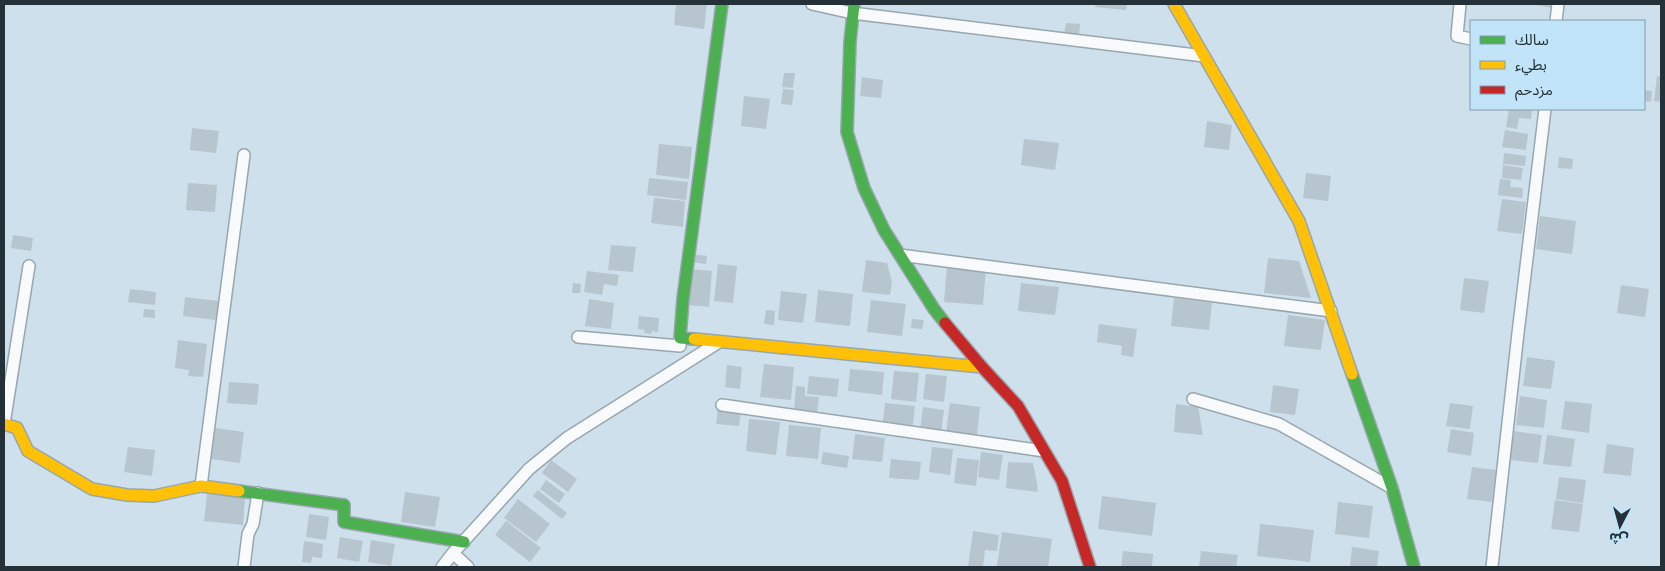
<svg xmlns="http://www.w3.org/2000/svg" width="1665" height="571" font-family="'Source Serif 4','Noto Sans Arabic',serif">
<rect width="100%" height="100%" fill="#cee0ec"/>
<!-- building -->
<g fill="#b7c5ce">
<path d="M676,4H707L704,29L674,25Z"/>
<path d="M1096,4H1127L1126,10L1095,7Z"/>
<path d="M1529,4H1554L1553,8Z"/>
<path d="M1066,23L1080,24L1079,35L1064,34Z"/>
<path d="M784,73H795L793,88L782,87Z"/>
<path d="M1657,76L1661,77V102L1654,101Z"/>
<path d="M862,77L883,80L881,98L860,96Z"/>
<path d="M783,89L794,90L792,105L781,104Z"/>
<path d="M1644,90L1652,91L1651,102L1644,101Z"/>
<path d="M744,96L770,99L766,129L741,126Z"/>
<path d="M1509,109H1532L1531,119L1519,118L1517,129L1506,127Z"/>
<path d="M1207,121L1232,125L1229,150L1204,147Z"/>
<path d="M192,128L219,131L216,153L190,150Z"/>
<path d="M1505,130L1528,134L1526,150L1502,147Z"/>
<path d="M1024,139L1059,143L1055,170L1021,165Z"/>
<path d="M659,144L692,147L689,179L656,175Z"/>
<path d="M1504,153L1526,156L1525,166L1503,164Z"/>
<path d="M1559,157L1573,159L1572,169L1558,168Z"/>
<path d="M1503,165L1523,168L1521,180L1502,178Z"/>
<path d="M1306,173L1331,176L1328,201L1303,198Z"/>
<path d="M649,178L688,182L686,200L647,195Z"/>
<path d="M1500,179L1511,180L1510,187L1523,188L1522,198L1498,195Z"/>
<path d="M188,183L217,185L215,212L186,210Z"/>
<path d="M654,198L685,201L683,227L651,223Z"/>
<path d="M1502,199L1526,202L1522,234L1497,231Z"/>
<path d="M1540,216L1576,221L1572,254L1536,249Z"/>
<path d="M13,235L33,238L31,251L11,248Z"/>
<path d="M611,245L636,247L633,272L608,270Z"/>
<path d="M690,254L707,256L706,264L690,262Z"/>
<path d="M1268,258L1299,261L1311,298L1264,293Z"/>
<path d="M866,260L887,263L892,282L890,295L862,292Z"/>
<path d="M718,264L737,266L733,303L714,301Z"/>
<path d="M947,266L986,269L983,305L944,302Z"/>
<path d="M690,269L712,271L709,307L688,305Z"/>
<path d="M587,271L619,275L617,286L604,284L602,295L584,292Z"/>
<path d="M1464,278L1489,281L1484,313L1460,310Z"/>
<path d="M573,283L581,284L580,293H572Z"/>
<path d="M1021,283L1059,287L1055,315L1018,311Z"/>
<path d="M1621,285L1649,289L1645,317L1617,313Z"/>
<path d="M130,289L156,292L155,305L128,302Z"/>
<path d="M818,290L853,294L850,326L815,322Z"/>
<path d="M781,291L807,294L803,323L778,320Z"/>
<path d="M185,297L218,301L216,320L183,316Z"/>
<path d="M1174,298L1212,303L1209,330L1171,326Z"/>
<path d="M589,299L614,303L611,329L585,326Z"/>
<path d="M871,300L906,304L902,336L867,332Z"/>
<path d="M144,309L155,310V318L143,317Z"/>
<path d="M766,310L775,311L774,325L764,324Z"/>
<path d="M1288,315L1325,320L1321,350L1284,346Z"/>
<path d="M639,316L659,318L658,332L652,331L651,334L644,333L645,330L638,329Z"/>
<path d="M912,319L924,320L922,329L911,328Z"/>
<path d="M1099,324L1137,329L1133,357L1121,355L1122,346L1097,342Z"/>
<path d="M178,340L207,344L203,377L188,376L189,370L175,368Z"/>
<path d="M1527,357L1555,361L1551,389L1523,386Z"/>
<path d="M764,364L794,367L791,400L760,397Z"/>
<path d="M727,365L742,367L740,389L725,387Z"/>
<path d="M850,369L884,372L882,395L848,391Z"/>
<path d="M894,371L919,373L916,402L891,399Z"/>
<path d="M926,374L947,376L944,402L923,399Z"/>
<path d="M809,376L839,379L837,397L807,394Z"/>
<path d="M229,382L259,384L257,405L227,403Z"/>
<path d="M1273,385L1299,389L1295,415L1270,412Z"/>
<path d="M796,386L805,387V396L819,397L817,414L794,412Z"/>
<path d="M1520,396L1547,400L1544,428L1516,425Z"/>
<path d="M1565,401L1592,404L1589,433L1561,429Z"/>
<path d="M885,403L915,406L913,425L883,422Z"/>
<path d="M950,403L980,407L977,435L946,432Z"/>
<path d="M1450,403L1473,406L1470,429L1446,426Z"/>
<path d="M1176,404L1198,407L1203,435L1174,432Z"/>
<path d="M923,407L944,410L941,433L920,430Z"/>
<path d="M718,408L741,410L739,426L716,424Z"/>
<path d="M749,419L780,422L776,455L746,451Z"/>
<path d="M789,425L821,428L818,459L786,456Z"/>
<path d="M215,428L244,432L240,463L211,459Z"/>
<path d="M1451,429L1474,433L1471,456L1447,452Z"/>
<path d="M1514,431L1542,435L1538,463L1510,460Z"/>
<path d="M855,434L885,438L882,462L852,459Z"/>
<path d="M1547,435L1575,439L1571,467L1543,464Z"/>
<path d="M1607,444L1634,448L1631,476L1603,473Z"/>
<path d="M128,447L155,450L152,476L124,472Z"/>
<path d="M932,447L953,449L950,475L929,472Z"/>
<path d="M823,452L849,456L847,468L821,464Z"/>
<path d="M981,452L1003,455L999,480L978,477Z"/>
<path d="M957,458L979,460L976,486L954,483Z"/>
<path d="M891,459L921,462L919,480L889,478Z"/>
<path d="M551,460L577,479L568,492L542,473Z"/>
<path d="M1008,462L1033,463L1037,483L1038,492L1006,488Z"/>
<path d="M1472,467L1496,470L1492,502L1467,499Z"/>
<path d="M1559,477L1586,480L1583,503L1556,499Z"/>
<path d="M546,480L565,494L559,503L540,489Z"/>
<path d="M538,490L567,513L562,519L533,496Z"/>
<path d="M405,492L440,497L435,527L401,522Z"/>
<path d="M207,494L245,498L243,525L204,521Z"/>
<path d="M1102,496L1156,503L1152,536L1098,529Z"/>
<path d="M518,499L550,524L536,542L504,518Z"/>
<path d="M1555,500L1583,504L1579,532L1551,529Z"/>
<path d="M1338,502L1373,506L1369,538L1335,534Z"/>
<path d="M309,514L329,517L326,540L306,537Z"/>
<path d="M506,521L541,548L530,562L495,535Z"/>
<path d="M1260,524L1314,530L1310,562L1257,556Z"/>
<path d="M973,531L999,535L997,551L985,550L983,567H968Z"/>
<path d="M1002,532L1052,539L1048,567L997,566Z"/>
<path d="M340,537L363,541L359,562L337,558Z"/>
<path d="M371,540L395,544L391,566L368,562Z"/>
<path d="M304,541L323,544L322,558L312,557L311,563L302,562Z"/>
<path d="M1352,547L1379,551L1377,567H1350Z"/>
<path d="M1123,551L1153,554L1152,567H1121Z"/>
<path d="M1201,551L1238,555L1236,567H1199Z"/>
</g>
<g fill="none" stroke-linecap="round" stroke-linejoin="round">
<defs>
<g id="street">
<path d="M812,4L852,13L1204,56"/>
<path d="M1460,4L1457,36L1471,39"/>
<path d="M1556,21L1558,4"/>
<path d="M900,255L1331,311"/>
<path d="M578,337L680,346V338"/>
<path d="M1193,399L1279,424L1392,488"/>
<path d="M722,405L1044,451"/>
<path d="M4,424L29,266"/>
<path d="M201,486L244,155"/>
<path d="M244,567L248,534L253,524L258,493"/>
<path d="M442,567L453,553"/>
<path d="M468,567L453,553L529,469L567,438L719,342"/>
<path d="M1492,567L1518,333L1545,109"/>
</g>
<g id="fast">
<path d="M854,4L850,42L847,132L864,188L884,230L934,309L945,323"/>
<path d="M694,339L680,338L683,299L722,4"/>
<path d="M1352,374L1392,488L1414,567"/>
<path d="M239,491L344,505V522L464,542"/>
</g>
<g id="slow">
<path d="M1174,4L1299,221L1352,374"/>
<path d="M694,339L982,367"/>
<path d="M4,424L17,428L28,451L92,489L127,495L154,496L201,486L239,491"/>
</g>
<path id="jam" d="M945,323L982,367L1018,406L1062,481L1090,567"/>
</defs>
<!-- street casing -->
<use href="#street" stroke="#98a6ae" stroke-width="14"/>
<!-- fast casing -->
<use href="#fast" stroke="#98a6ae" stroke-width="14"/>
<!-- slow casing -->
<use href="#slow" stroke="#98a6ae" stroke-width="14"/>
<!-- jam casing -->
<use href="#jam" stroke="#98a6ae" stroke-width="14"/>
<!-- street -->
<use href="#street" stroke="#f8fafc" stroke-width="11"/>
<!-- fast -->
<use href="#fast" stroke="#4caf50" stroke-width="11"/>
<!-- slow -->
<use href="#slow" stroke="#ffc107" stroke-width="11"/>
<!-- jam -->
<use href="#jam" stroke="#c62828" stroke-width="11"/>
</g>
<!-- border -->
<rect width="1665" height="571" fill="none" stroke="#243139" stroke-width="10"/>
<!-- legend -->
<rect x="1470" y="20" width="175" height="90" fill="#c1e4f9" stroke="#829cac"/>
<rect x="1480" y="36" width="25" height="8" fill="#4caf50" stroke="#829cac"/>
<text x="1515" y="45" font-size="15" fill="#243139">سالك</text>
<rect x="1480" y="61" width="25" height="8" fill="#ffc107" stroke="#829cac"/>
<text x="1515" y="70" font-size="15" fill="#243139">بطيء</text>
<rect x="1480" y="86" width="25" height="8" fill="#c62828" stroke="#829cac"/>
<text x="1515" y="95" font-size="15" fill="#243139">مزدحم</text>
<!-- north arrow -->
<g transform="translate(1620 526) rotate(186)" stroke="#c1e4f9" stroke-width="4" paint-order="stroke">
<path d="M0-4L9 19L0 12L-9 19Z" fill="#243139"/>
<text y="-8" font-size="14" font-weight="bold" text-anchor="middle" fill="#243139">ش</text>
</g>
</svg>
